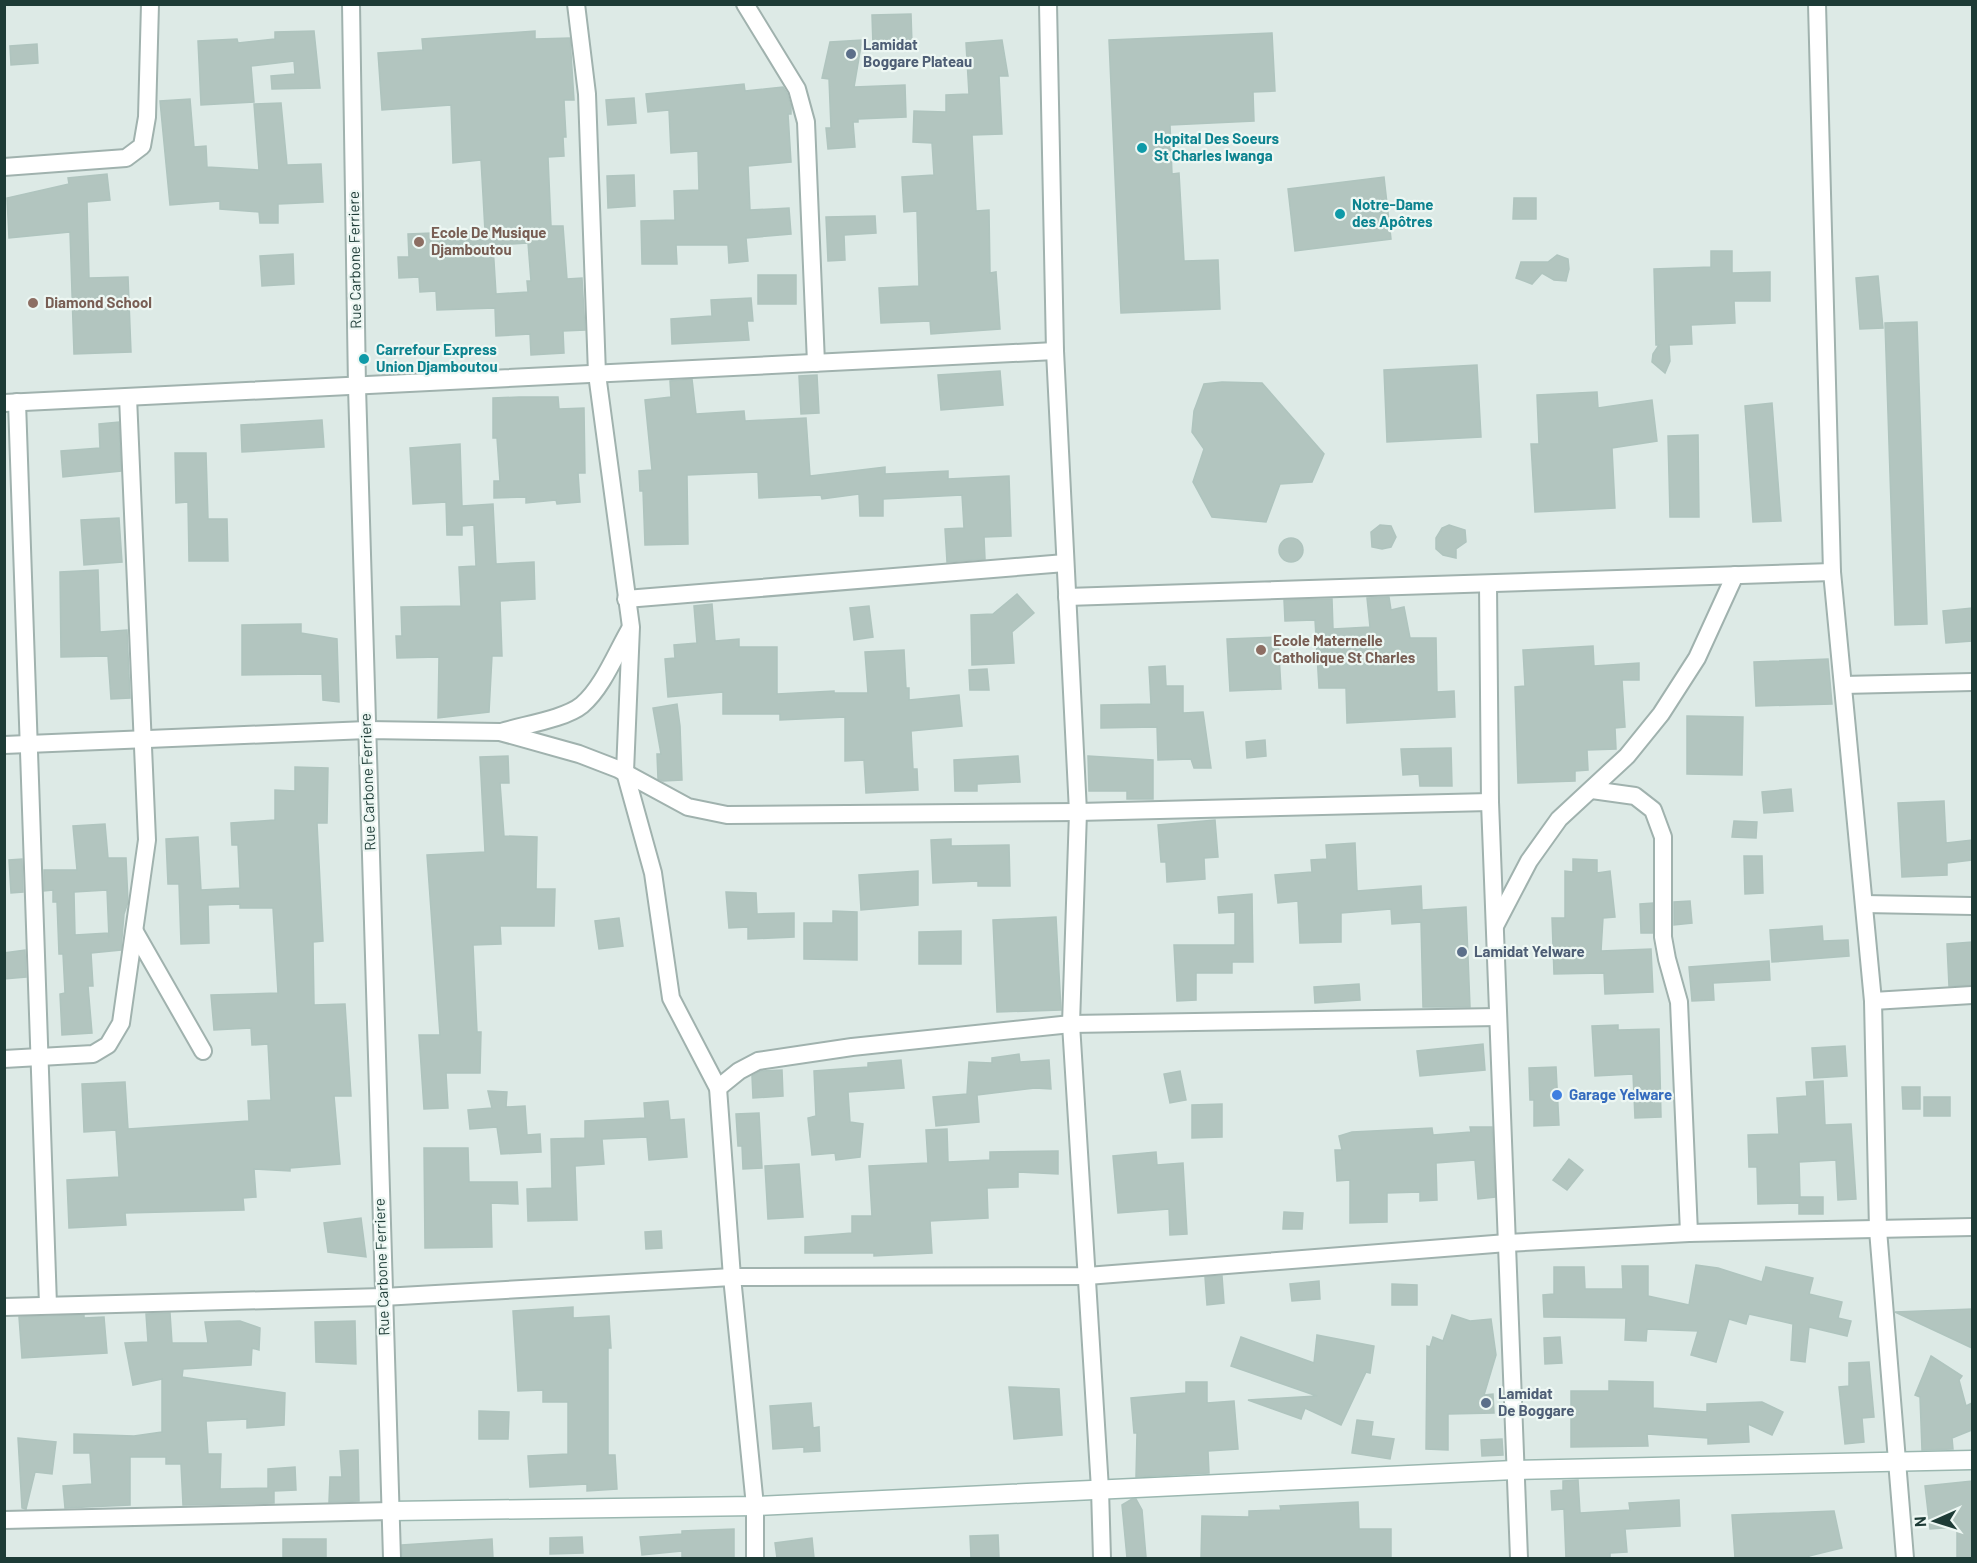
<svg xmlns="http://www.w3.org/2000/svg" width="1977" height="1563" font-family="Barlow,sans-serif">
<rect width="100%" height="100%" fill="#ddeae6"/>
<!-- building -->
<g fill="#b2c5bf" stroke="#afc4be" stroke-width="1.5" fill-rule="evenodd">
<path d="M911,14L912,44L873,46L872,15Z"/>
<path d="M314,31L320,88L272,89L271,76L295,74L294,61L251,66L254,102L201,105L198,41L237,39L238,43L275,39V32Z"/>
<path d="M535,31V39L570,38L574,100H564L566,137H563L564,156L548,157L551,226H563L567,279L582,278L585,330L563,331L564,353L531,355L530,334L496,336L495,308L437,310L436,291L420,292L419,277L399,278L398,257H409L408,234L485,231L481,160L453,163L451,105L382,110L378,53L423,50L422,39ZM528,243L531,281H527L528,292L496,294L493,245Z"/>
<path d="M1272,33L1275,91L1253,92L1254,121L1170,125L1172,174L1179,173L1184,261L1218,260L1220,309L1121,313L1109,40Z"/>
<path d="M862,40L854,87L905,85L906,117L858,119V122H853L855,147L828,149L826,128H831L829,79L822,78L830,42Z"/>
<path d="M1002,40L1008,76H999L1002,134L972,135L976,211L989,210L990,273L996,272L1000,329L931,334L930,321L881,323L879,288L919,286L917,211L904,212L902,177L934,175L932,143L913,142L914,111L946,112V95L969,94L966,43Z"/>
<path d="M37,44L38,63L11,65L10,46Z"/>
<path d="M744,84L745,91L783,87L787,93L791,106V114H788L791,162L748,166L750,210L789,208L791,234L746,238L748,261L729,263L728,245H676L677,264H642L641,221L675,220L674,191L699,190L698,151L671,153L669,110L648,112L646,94Z"/>
<path d="M634,98L636,123L608,125L606,100Z"/>
<path d="M190,99L194,147L206,146L207,167L259,170L254,104L281,103L287,165L321,164L323,202L278,204V223H260L259,212L220,209V201L170,205L160,101Z"/>
<path d="M107,174L110,200L87,202L89,278L128,277L131,352L74,354L70,232L9,238L7,198L69,184L68,178Z"/>
<path d="M634,175L635,206L608,208L607,176Z"/>
<path d="M1384,177L1391,239L1295,251L1288,189Z"/>
<path d="M1514,198H1536V219H1513Z"/>
<path d="M875,216L876,233L844,235L845,260L828,261L826,217Z"/>
<path d="M1711,251H1732V273L1770,272V301H1734L1735,323L1691,325L1692,344L1669,345L1670,361L1665,373L1652,362L1653,354L1659,345H1656L1654,269L1711,267Z"/>
<path d="M293,254L294,284L262,286L260,256Z"/>
<path d="M1557,255L1568,259L1569,269L1566,281L1554,280L1542,273L1532,284L1516,278L1521,262H1548Z"/>
<rect x="758" y="275" width="38" height="29"/>
<path d="M1878,276L1883,328L1860,329L1856,278Z"/>
<path d="M751,298L753,321H747L749,340L672,344L671,319L712,316L711,300Z"/>
<path d="M1917,322L1927,624L1895,625L1885,323Z"/>
<path d="M1477,365L1481,437L1387,442L1384,370Z"/>
<path d="M1000,371L1003,405L941,410L938,375Z"/>
<path d="M817,375L819,413L801,414L799,376Z"/>
<path d="M692,379L696,414L744,411L745,421L806,418L810,476L885,467V474L948,471V479L1009,476L1011,536L984,537L985,559L947,562L945,529L964,528L962,495L883,499V516H860L859,494L822,499L821,495L759,498L758,472L687,475L688,544L645,545L643,491H640L639,471L652,470L645,400L671,397L670,381Z"/>
<path d="M1222,382L1262,383L1324,454L1312,482L1280,484L1266,522L1212,517L1193,482L1204,449L1192,432L1194,411L1204,384Z"/>
<path d="M1597,392L1598,408L1652,400L1657,441L1612,448L1615,508L1535,512L1531,444H1539L1537,395Z"/>
<path d="M519,397H558L559,409L584,408L585,473H578L580,502L557,504L556,500L526,503V497L494,498V481H500L497,438H493V398Z"/>
<path d="M1772,403L1781,521L1753,522L1745,406Z"/>
<path d="M322,420L324,447L242,452L241,425Z"/>
<path d="M119,422L121,471L63,477L61,451L100,448L99,424Z"/>
<path d="M1698,435L1699,517H1670L1668,436Z"/>
<path d="M460,444L462,506L493,504L496,564L534,562L535,599L500,601L502,656H492L489,712L438,718L439,657L397,658L396,636H402L401,607L461,606L459,567L476,566L474,525L462,526V535H447L446,502L413,504L410,448Z"/>
<path d="M175,453H206L208,519H227L228,561H189L188,502L176,503Z"/>
<path d="M119,518L122,562L84,565L81,520Z"/>
<path d="M1380,525L1391,526L1396,537L1391,547L1382,549L1372,547L1371,532Z"/>
<path d="M1449,525L1465,530L1466,542L1456,549V558L1443,555L1436,549V538L1442,528Z"/>
<circle cx="1291" cy="550" r="12"/>
<path d="M98,570L100,632L127,630L130,698L111,699L108,656L61,657L60,572Z"/>
<path d="M1017,594L1034,613L1012,632L1014,663L972,665L971,615L993,614Z"/>
<path d="M1389,597L1391,610L1404,607L1410,638H1436L1437,692L1454,691L1455,717L1347,723L1346,688H1319L1315,620L1285,621L1284,600L1332,599L1333,629L1370,627L1367,598Z"/>
<path d="M712,604L715,641L739,639V647H777V694L834,691V693H868L865,652L904,650L906,688H909V700L959,695L962,726L911,731L913,769H917L918,790L866,793L864,760L845,761V717L780,720V714H723V692L668,697L665,659L675,658L674,645L697,643L694,606Z"/>
<path d="M869,606L873,637L854,640L850,608Z"/>
<path d="M1972,608V641L1946,643L1943,611Z"/>
<path d="M301,624V633L337,639L339,702L323,700L322,674L242,675V625Z"/>
<path d="M1278,637L1281,689L1230,691L1227,639Z"/>
<path d="M1593,646L1594,666L1639,663V680H1622L1625,727L1615,728L1616,749L1587,750L1588,770L1575,771V781L1518,783L1515,687L1525,686L1523,650Z"/>
<path d="M1828,659L1832,704L1756,706L1754,662Z"/>
<path d="M1165,666L1166,686H1183V713L1203,712L1211,768H1194L1191,759L1158,760L1157,727L1101,728V705L1151,704L1149,667Z"/>
<path d="M987,669L989,690H970L969,670Z"/>
<path d="M677,704L680,726L682,780L663,781L658,779L657,754H661L653,708Z"/>
<path d="M1687,716L1743,717L1742,775L1687,774Z"/>
<path d="M1265,740L1266,756L1247,758L1246,742Z"/>
<path d="M1451,748L1452,786H1420L1419,774L1403,775L1401,749Z"/>
<path d="M508,756L509,783H500L504,836L537,837L536,889H555L554,926H500L501,944L473,945L477,1032H481L480,1073H446L448,1108L424,1109L419,1035H440L427,855L485,852L480,757Z"/>
<path d="M1018,756L1020,782L977,784V791H955L954,760Z"/>
<path d="M1088,756L1153,760V799H1127V791H1089Z"/>
<path d="M295,767L328,768L327,823H317L323,941L313,942L314,1005L345,1004L351,1096H334L340,1164L290,1168V1171L254,1169L256,1197L243,1198L244,1210L125,1213L126,1225L69,1228L67,1180L119,1177L116,1130L84,1132L82,1084L125,1082L128,1129L249,1121L248,1101L271,1100L268,1044L252,1045L251,1028L214,1030L211,995L278,993L273,908H240V904L208,905L209,943L181,944L179,884H168L166,839L198,837L201,890L240,888L238,845H232L231,823L275,820V790L295,791Z"/>
<path d="M1791,789L1793,811L1764,813L1762,792Z"/>
<path d="M1944,801L1946,843L1972,840V860L1947,863V875L1902,877L1898,803Z"/>
<path d="M1215,820L1218,857L1204,858L1205,879L1167,882L1166,862H1161L1158,825Z"/>
<path d="M1734,821L1757,822L1756,838L1732,837Z"/>
<path d="M105,824L108,858H126L128,902L124,914L121,950L91,953L93,986H88L92,1033L62,1035L60,994L65,993L63,954H59L57,902H53V890L44,891V870H77L73,826ZM107,890L109,938L108,933L75,935L74,892Z"/>
<path d="M951,839V846L1009,845L1010,886H978V881L933,883L931,840Z"/>
<path d="M1355,843L1357,891L1421,886L1422,910L1466,907L1470,1007H1423L1421,922L1392,924L1391,909L1341,913V942L1300,943L1298,901L1278,903L1275,875L1312,872L1311,860L1327,859L1326,845Z"/>
<path d="M1744,856H1762L1763,893L1745,894Z"/>
<path d="M22,859L23,892L11,893L9,860Z"/>
<path d="M1573,859L1597,860V873L1610,871L1615,917L1603,918L1601,951L1651,949L1653,992L1605,994L1604,973L1554,974L1552,918H1565V871L1573,872Z"/>
<path d="M918,871V905L861,910L859,875Z"/>
<path d="M726,892L756,893L757,914L794,913V937L748,939V927L729,928Z"/>
<path d="M1252,894L1253,962H1232V973H1196V1000L1177,1001L1174,945H1235V912L1219,913L1218,897Z"/>
<path d="M1690,901L1692,923L1674,925V902Z"/>
<path d="M1653,903V933H1641L1640,904Z"/>
<path d="M833,911L857,912V960L804,959V923H833Z"/>
<path d="M1056,917L1061,1010L997,1012L993,920Z"/>
<path d="M619,918L623,946L599,949L595,921Z"/>
<path d="M1822,926L1823,941L1848,940L1849,956L1772,962L1770,930Z"/>
<path d="M961,931V964H919V932Z"/>
<path d="M1972,942V985L1949,986L1947,944Z"/>
<path d="M25,950L26,977L4,979V953Z"/>
<path d="M1769,961L1770,980L1713,983L1714,1000L1692,1001L1689,967Z"/>
<path d="M1359,984L1360,1000L1315,1003L1314,987Z"/>
<path d="M1618,1025V1030L1659,1029L1661,1117L1635,1118L1633,1074L1595,1076L1592,1026Z"/>
<path d="M1483,1044L1485,1070L1420,1076L1417,1051Z"/>
<path d="M1845,1046L1847,1076L1814,1078L1812,1048Z"/>
<path d="M1019,1054L1020,1062L1049,1060L1051,1089L1035,1088L977,1095L979,1122L936,1126L933,1097L967,1094L969,1062L992,1063V1058Z"/>
<path d="M901,1060L904,1088L848,1092L850,1122L863,1124L860,1157L836,1160L835,1153L812,1155L808,1118L816,1116L814,1071L868,1067V1063Z"/>
<path d="M1556,1067L1559,1125L1534,1126V1100H1530L1529,1068Z"/>
<path d="M782,1070L783,1096L753,1098L752,1076L761,1071Z"/>
<path d="M1180,1071L1186,1100L1170,1103L1164,1074Z"/>
<path d="M1823,1081L1825,1125L1851,1124L1856,1199L1838,1200L1836,1160L1799,1162L1800,1197H1823V1214H1799V1203L1758,1204L1757,1167H1749L1748,1135L1779,1134L1777,1098L1807,1096L1806,1082Z"/>
<path d="M1902,1087H1920V1109H1903Z"/>
<path d="M488,1091L507,1092L506,1107L525,1106L527,1135L540,1134L541,1152L501,1154L497,1127L470,1129L468,1110L492,1108Z"/>
<rect x="1924" y="1097" width="26" height="19"/>
<path d="M668,1101L670,1120L684,1119L687,1157L649,1160L647,1137L602,1139L604,1164L575,1166L577,1220L528,1221L527,1189L552,1188L551,1139L585,1138V1121L645,1118L644,1103Z"/>
<path d="M1222,1104V1137L1192,1138V1105Z"/>
<path d="M759,1113L762,1168L743,1169L742,1146H738L736,1114Z"/>
<path d="M1470,1127H1492L1495,1197L1478,1199L1475,1160L1436,1163L1437,1200L1420,1201V1192L1387,1193V1222L1350,1223V1180L1337,1181L1335,1150H1342L1339,1136L1352,1132L1432,1128L1433,1135L1471,1132Z"/>
<path d="M947,1129L948,1162L990,1160V1152L1058,1151V1174L1018,1172V1187L987,1188L988,1218L930,1221L932,1253L874,1256V1253H805V1237L852,1233V1216H872L869,1166L928,1163L926,1130Z"/>
<path d="M424,1148H468L469,1182H517L518,1204L491,1203L492,1247L425,1248Z"/>
<path d="M1156,1152L1157,1165L1183,1163L1187,1234L1170,1235L1169,1209L1118,1213L1113,1156Z"/>
<path d="M1569,1159L1583,1170L1567,1190L1553,1180Z"/>
<path d="M799,1164L803,1217L768,1219L765,1166Z"/>
<path d="M1284,1212L1303,1213L1302,1229H1283Z"/>
<path d="M361,1218L366,1257L328,1252L324,1223Z"/>
<path d="M661,1231L662,1248L646,1249L645,1232Z"/>
<path d="M1696,1265L1718,1268L1762,1282L1766,1267L1813,1278L1809,1294L1842,1302L1838,1318L1851,1321L1847,1336L1809,1327L1805,1362L1791,1360L1793,1324L1749,1314L1746,1324L1729,1319L1716,1362L1691,1355L1698,1331L1647,1329L1646,1341L1625,1340L1626,1318L1544,1317L1543,1295L1554,1294V1267H1584L1585,1289H1623L1622,1266H1648V1296L1689,1305Z"/>
<path d="M1222,1276L1224,1303L1207,1305L1205,1277Z"/>
<path d="M1319,1281L1320,1299L1292,1301L1290,1284Z"/>
<path d="M1392,1284L1417,1285V1305H1392Z"/>
<path d="M573,1307V1318L609,1316L611,1348H608V1455H615L617,1489L587,1491V1484L530,1487L528,1456L568,1454V1402H543V1390L518,1391L513,1311Z"/>
<path d="M1972,1309V1348L1895,1312Z"/>
<path d="M170,1313L172,1343H208L205,1322L240,1321L260,1328L259,1350L252,1348L251,1365L183,1369L182,1377L285,1393L284,1425L247,1428V1419L206,1421L208,1454H221L220,1489L268,1488V1469L295,1467L296,1490L274,1491V1503L183,1505L181,1464H166V1457H130V1505L65,1508L63,1486L92,1484L90,1453H74V1434L134,1436L162,1432V1379L133,1385L125,1343L148,1342L146,1314Z"/>
<path d="M84,1315V1318L104,1317L107,1353L22,1358L19,1317Z"/>
<path d="M1452,1315L1470,1321L1491,1319L1496,1355L1484,1395L1493,1394L1494,1413L1448,1414V1450L1426,1449L1427,1346L1430,1347L1433,1337L1443,1341Z"/>
<path d="M355,1321L356,1364L316,1362L315,1322Z"/>
<path d="M1317,1335L1374,1346L1370,1373L1366,1372L1341,1425L1305,1408L1301,1419L1248,1400L1317,1396L1231,1366L1241,1337L1314,1363Z"/>
<path d="M1560,1337L1562,1363L1545,1364L1544,1338Z"/>
<path d="M1931,1356L1962,1376L1959,1380L1966,1406L1972,1403V1430L1952,1438L1953,1449L1922,1450L1920,1397L1915,1395Z"/>
<path d="M1869,1362L1874,1417L1862,1418L1864,1442L1845,1444L1839,1387L1849,1386V1363Z"/>
<path d="M1609,1381L1653,1382V1408L1707,1412V1404L1762,1402L1783,1412L1772,1435L1748,1424L1749,1442L1708,1444V1438L1647,1434L1648,1446L1571,1447V1391H1609Z"/>
<path d="M1186,1382H1207V1403L1234,1401L1238,1449L1208,1451L1209,1473L1136,1477L1137,1433H1134L1131,1398L1186,1393Z"/>
<path d="M1009,1387L1059,1389L1062,1435L1014,1439Z"/>
<path d="M811,1403L813,1428L819,1427L820,1451L804,1452V1447L773,1449L770,1406Z"/>
<path d="M479,1411L509,1412L508,1439H479Z"/>
<path d="M1357,1420L1373,1422L1371,1436L1394,1439L1390,1459L1352,1453Z"/>
<path d="M18,1438L56,1442L52,1474L35,1472L26,1509L22,1508Z"/>
<path d="M1502,1439L1503,1455L1482,1456L1481,1440Z"/>
<path d="M358,1450L359,1501L329,1502L330,1477H342L340,1451Z"/>
<path d="M1578,1480L1580,1513L1630,1510L1629,1503L1679,1500L1680,1526L1625,1529L1627,1552L1610,1553V1558H1566L1564,1509L1552,1510L1551,1491L1563,1490V1481Z"/>
<path d="M1972,1481V1558H1957V1527L1930,1529L1925,1486Z"/>
<path d="M1132,1499H1136L1142,1510L1146,1557L1127,1558L1122,1505Z"/>
<path d="M1358,1502L1359,1529H1391V1558H1201L1202,1516L1249,1517V1511L1281,1510L1280,1506Z"/>
<path d="M1834,1511L1842,1548L1809,1556V1558H1735L1732,1515Z"/>
<path d="M734,1529V1558H682V1551L642,1555L640,1537L682,1534V1531Z"/>
<path d="M998,1535L999,1558H971L970,1536Z"/>
<path d="M582,1537L583,1553L550,1554V1538Z"/>
<path d="M812,1538L814,1558H777L775,1543Z"/>
<rect x="283" y="1539" width="43" height="19"/>
<path d="M492,1539L493,1558H402V1545Z"/>
</g>
<g fill="none" stroke-linecap="round" stroke-linejoin="round">
<defs>
<g id="street">
<path d="M351,4L357,387L392,1558"/>
<path d="M576,4L587,94L597,374L631,627L625,772L653,873L671,998L718,1088L732,1277L755,1506V1558"/>
<path d="M745,4L797,89L806,122L816,363"/>
<path d="M1048,4L1055,351L1078,812L1071,1024L1100,1489L1102,1558"/>
<path d="M1817,4L1832,572L1873,1001L1878,1230L1905,1558"/>
<path d="M4,167L126,158L142,146L147,117L150,4"/>
<path d="M17,402L48,1305"/>
<path d="M4,403L1055,351"/>
<path d="M1488,584L1490,802L1519,1558"/>
<path d="M1067,597L1832,572"/>
<path d="M626,599L1065,563"/>
<path d="M1843,685L1972,682"/>
<path d="M501,732C523,725 565,719 582,705C603,687 616,653 630,629"/>
<path d="M4,745L367,730L500,732L579,754L618,769L688,807L727,815L1078,812L1490,802"/>
<path d="M1592,790L1635,796L1653,810L1663,837V937L1667,959L1679,1002L1689,1233"/>
<path d="M1864,904L1972,906"/>
<path d="M1495,926L1529,861L1559,819L1627,756L1661,714L1697,658L1735,575"/>
<path d="M135,932L203,1051"/>
<path d="M1873,1001L1972,995"/>
<path d="M4,1059L93,1054L108,1045L121,1023L147,840L128,397"/>
<path d="M718,1088L739,1071L758,1061L852,1047L1071,1024L1498,1017"/>
<path d="M4,1307L383,1297L732,1277L1087,1276L1507,1243L1689,1233L1972,1227"/>
<path d="M4,1520L391,1511"/>
</g>
<path id="secondary" d="M391,1511L755,1506L1514,1470L1972,1460"/>
</defs>
<!-- street casing -->
<use href="#street" stroke="#a0b2ae" stroke-width="20"/>
<!-- secondary casing -->
<use href="#secondary" stroke="#9bb7b0" stroke-width="21"/>
<!-- street -->
<use href="#street" stroke="#fff" stroke-width="16"/>
<!-- secondary -->
<use href="#secondary" stroke="#fff" stroke-width="18"/>
</g>
<!-- markers -->
<g fill="#5c6f8a" stroke="#edf7f3" stroke-width="2">
<circle cx="851" cy="54" r="6"/>
<circle cx="1462" cy="952" r="6"/>
<circle cx="1486" cy="1403" r="6"/>
</g>
<g fill="#0f9aa8" stroke="#edf7f3" stroke-width="2">
<circle cx="1142" cy="148" r="6"/>
<circle cx="1340" cy="214" r="6"/>
<circle cx="364" cy="359" r="6"/>
</g>
<g fill="#8d6e63" stroke="#edf7f3" stroke-width="2">
<circle cx="419" cy="242" r="6"/>
<circle cx="33" cy="303" r="6"/>
<circle cx="1261" cy="650" r="6"/>
</g>
<circle fill="#3f7fe0" stroke="#edf7f3" stroke-width="2" cx="1557" cy="1095" r="6"/>
<g text-anchor="middle" stroke-width="4.5" stroke-linejoin="round" paint-order="stroke">
<!-- service labels -->
<g font-size="15" font-weight="bold" fill="#4e5e75" stroke="#edf7f3" text-anchor="start">
<text x="863" y="50">Lamidat<tspan x="863" dy="17">Boggare Plateau</tspan></text>
<text x="1474" y="957">Lamidat Yelware</text>
<text x="1498" y="1399">Lamidat<tspan x="1498" dy="17">De Boggare</tspan></text>
</g>
<!-- culture labels -->
<g font-size="15" font-weight="bold" fill="#0d838f" stroke="#edf7f3" text-anchor="start">
<text x="1154" y="144">Hopital Des Soeurs<tspan x="1154" dy="17">St Charles Iwanga</tspan></text>
<text x="1352" y="210">Notre-Dame<tspan x="1352" dy="17">des Apôtres</tspan></text>
<text x="376" y="355">Carrefour Express<tspan x="376" dy="17">Union Djamboutou</tspan></text>
</g>
<!-- education labels -->
<g font-size="15" font-weight="bold" fill="#785e54" stroke="#edf7f3" text-anchor="start">
<text x="431" y="238">Ecole De Musique<tspan x="431" dy="17">Djamboutou</tspan></text>
<text x="45" y="308">Diamond School</text>
<text x="1273" y="646">Ecole Maternelle<tspan x="1273" dy="17">Catholique St Charles</tspan></text>
</g>
<!-- street labels -->
<g font-size="15" fill="#1d3b36" stroke="#edf7f3">
<text transform="translate(355 260) rotate(-91)" y="5">Rue Carbone Ferriere</text>
<text transform="translate(368 782) rotate(-92)" y="5">Rue Carbone Ferriere</text>
<text transform="translate(382 1267) rotate(-92)" y="5">Rue Carbone Ferriere</text>
</g>
<!-- shop labels -->
<g font-size="15" font-weight="bold" fill="#366cbe" stroke="#edf7f3" text-anchor="start">
<text x="1569" y="1100">Garage Yelware</text>
</g>
</g>
<!-- border -->
<rect width="1977" height="1563" fill="none" stroke="#1d3b36" stroke-width="12"/>
<!-- north arrow -->
<g transform="translate(1935 1521) rotate(267)" stroke="#edf7f3" stroke-width="4.5" paint-order="stroke">
<path d="M0-4.5L10 22L0 15L-10 22Z" fill="#1d3b36"/>
<text y="-9" font-size="16" font-weight="bold" text-anchor="middle" fill="#1d3b36">N</text>
</g>
</svg>
